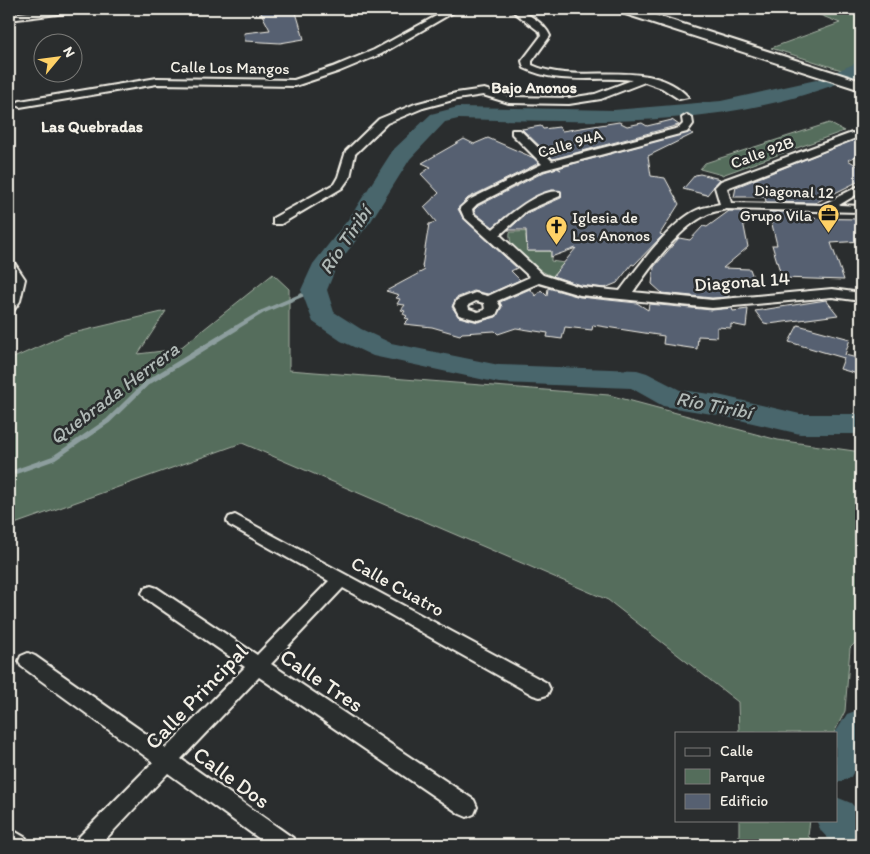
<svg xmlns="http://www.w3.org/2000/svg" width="870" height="854" font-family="Itim,sans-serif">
<rect width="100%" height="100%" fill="#2a2d2e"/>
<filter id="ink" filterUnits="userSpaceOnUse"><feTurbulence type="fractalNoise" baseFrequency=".02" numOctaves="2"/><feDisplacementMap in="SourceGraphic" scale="10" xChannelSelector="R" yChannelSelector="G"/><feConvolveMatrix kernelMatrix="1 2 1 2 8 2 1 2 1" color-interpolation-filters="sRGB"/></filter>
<g filter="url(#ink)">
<!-- green -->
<g fill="#546d5b" stroke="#a4afa2">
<path d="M805,9H861V76L771,48L840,23Z"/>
<path d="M829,123L844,131L722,175L700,169L705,163Z"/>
<path d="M550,231L526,235L527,251H551V261L564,263L553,277C536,268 507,254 510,232Z"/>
<path d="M273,274L289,289V370L609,395L778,440L861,452V637L850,648L845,711L834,733H739L738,702L608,600L242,443L9,526V360L65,335L166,311L138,354L179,349Z"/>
<path d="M739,820H810L808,836L819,845H739Z"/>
</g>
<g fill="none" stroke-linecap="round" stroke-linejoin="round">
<!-- stream-far1 -->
<path stroke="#8d9e9e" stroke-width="4" d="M234,329L262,312L314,290"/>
<!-- stream -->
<path stroke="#8d9e9e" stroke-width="5" d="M9,474L54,458L108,421L147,383L236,328"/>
<!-- river -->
<g fill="#49666c" fill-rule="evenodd">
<path d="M861,61V74C735,130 593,122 458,119L445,122L410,159L371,221L337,265L327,290L334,312L361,329L391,343L499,365L637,370L647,373L680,390L718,395L800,414H861V434H800L718,415L663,406L631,388L499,383L373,356L341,341L313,322L301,290L313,264L350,217L393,150L431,114L458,107L614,110L721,101L816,80Z"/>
<path d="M861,709V760L850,778L836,783L835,733L847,714Z"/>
<path d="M836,797L851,803L861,814V845H834L821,831L816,820H836Z"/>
</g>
</g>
<!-- building -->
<g fill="#566071" stroke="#f4f1e8">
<path d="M259,9H295L304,39L280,43L245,41L244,33L270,30Z"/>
<path d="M672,120L679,125L553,159L522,129L541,126L543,129L559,127L562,131L619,122L627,126L642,123L647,126Z"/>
<path d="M690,132L693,134L648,156L651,176L665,178L679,204L660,234L663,235L634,265L632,264L617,283L605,288L580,285L553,276L576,248L551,257V251H527L526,230H508L527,213L561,198V191L552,190L533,197L493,227L475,213L474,210L478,206L544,172L557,168L561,170L558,168Z"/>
<path d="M861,137V154L848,160L861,168V180L815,203L766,202L765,197H734L736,187Z"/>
<path d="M488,138L534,158L539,163L468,198L458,209L463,218L517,268L511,271L520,280L488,294L474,291L456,298L452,307L459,317L478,322L496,317L502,307L500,302L530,289L536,296L541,290L547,296L548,288L580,297L637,303L648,310L649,304L712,310L732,308L733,311L748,309L746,327L731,324V328L717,327V337L698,336L697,349L663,344L664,336L593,325L592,330L565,327L562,339L547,337L548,333L516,328L498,334L495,331L462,333L460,335L432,327L404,324L409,319L405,318L407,316L403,314L405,311L401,310L405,305L397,304L400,299L396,298L399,295L386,291L425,270L422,267L429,224L436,222L424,207L439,193L421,174L431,167L422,163L464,139L474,144Z"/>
<path d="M700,174L720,179L707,195L683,189L695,175Z"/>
<path d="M729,211H741L748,247L723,268L750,269L755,283L726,282L729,297L712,298L662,293L652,284L654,267L679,238L690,240L703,226L707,227Z"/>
<path d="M769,212H797L787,218L861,219V241L831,243L844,280L782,278L772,245H777Z"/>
<path d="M826,300L838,315L769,324L764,323L755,311Z"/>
<path d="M798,325L850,339L845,355L861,359V375L840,369L844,358L789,342Z"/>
</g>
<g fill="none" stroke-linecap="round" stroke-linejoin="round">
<defs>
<g id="street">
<path d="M55,9H78L74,12L9,20V14Z"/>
<path d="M449,9H459L381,54L340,71L295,86L157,84L20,107L15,104L20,101L157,78L294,80L333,67L374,50Z"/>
<path d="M510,9C523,9 545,23 550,36L532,61V65C578,87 650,55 688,97L679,99L662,88L645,82L601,99L569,104L509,103L483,95L457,99L423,108L387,123L355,154L350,177L342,188L281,224H273V218L334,184L338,177L346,151L379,119L415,104L456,93L484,89L510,97L569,98L595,94L632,80C595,76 558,85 524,68L522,61L541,36L540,32Z"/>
<path d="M734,9H746L747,10L743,13Z"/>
<path d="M687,115L692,118L693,124L687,132L543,170L477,204L472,209L473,214L493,229C506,217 541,187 560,192V196L526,211L500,235L543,275L580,287L620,291C637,268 672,221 697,210C704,207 712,206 720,204L715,187L721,181L852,133L857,136L856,138L727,188L731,203L822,205L861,185V192L839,205L861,206V212L726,209C719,211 710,212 704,216C677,230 650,268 633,292L712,300L832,289L861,293V301L832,297L712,308L580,295L539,283L497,301L500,306L496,315L478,320L459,315L454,306L457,300L475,293L488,296L530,277L464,217L460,208L469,200L542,164L512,134V130H520L552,161L679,128L683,124L682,118ZM476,301L484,303L485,310L478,312L469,309L468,305Z"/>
<path d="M9,260L13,261L25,279L20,301L14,310L9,311V293L13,279L9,273Z"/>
<path d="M235,515L547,683L550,689L547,695L540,697L533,695L343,588L271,664L474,800L477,807L474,814L467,817L460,814L259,677L181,759L293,838L296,845H268L168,773L100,845H75L78,838L153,762L21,666L19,661L21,656L28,653L35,656L166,748L245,667L145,598L142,593L145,588L151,586L157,588L257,655L329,581L229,525L227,521L229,517Z"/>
<path d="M9,828L26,838L29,845H9Z"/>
</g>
<path id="secondary" d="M618,9H636L861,81V90L619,12Z"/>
</defs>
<!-- street casing -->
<use href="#street" stroke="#f4f1e8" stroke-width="4"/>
<!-- secondary casing -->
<use href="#secondary" stroke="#f4f1e8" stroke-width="4"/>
<!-- street -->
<use href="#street" fill="#2a2d2e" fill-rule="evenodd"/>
<!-- secondary -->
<use href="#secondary" fill="#2a2d2e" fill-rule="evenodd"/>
</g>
</g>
<!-- icons -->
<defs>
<symbol id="office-pin" viewBox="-11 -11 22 30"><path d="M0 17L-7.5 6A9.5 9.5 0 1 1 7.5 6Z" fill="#ffd166" stroke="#2a2d2e"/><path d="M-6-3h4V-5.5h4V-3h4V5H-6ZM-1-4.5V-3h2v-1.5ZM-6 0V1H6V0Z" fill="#111"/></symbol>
<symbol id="church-pin" viewBox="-11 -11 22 30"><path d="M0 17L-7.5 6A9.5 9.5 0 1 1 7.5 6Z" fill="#ffd166" stroke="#2a2d2e"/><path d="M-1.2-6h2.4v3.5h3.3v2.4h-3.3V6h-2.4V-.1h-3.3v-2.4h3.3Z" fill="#111"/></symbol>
</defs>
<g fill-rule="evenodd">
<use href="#office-pin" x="816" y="202" width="25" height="34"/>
<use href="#church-pin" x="544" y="214" width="25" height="34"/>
</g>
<g text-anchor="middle" stroke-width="5" stroke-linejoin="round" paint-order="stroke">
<!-- far-street labels -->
<g font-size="16" fill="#f4f1e8" stroke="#2a2d2e">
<text transform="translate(230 67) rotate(1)" y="6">Calle Los Mangos</text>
<text transform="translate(570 143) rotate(-16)" y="6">Calle 94A</text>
<text transform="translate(762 152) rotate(-20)" y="6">Calle 92B</text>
<text transform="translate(794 191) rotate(2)" y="6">Diagonal 12</text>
</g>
<!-- far-neighbourhood labels -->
<g font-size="16" font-weight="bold" fill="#f4f1e8" stroke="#2a2d2e">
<text x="534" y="93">Bajo Anonos</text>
<text x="92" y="132">Las Quebradas</text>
</g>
<!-- far-poi labels -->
<g font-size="16" fill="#f4f1e8" stroke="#2a2d2e" text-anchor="end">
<text x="812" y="221">Grupo Vila</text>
<text x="572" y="223" text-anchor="start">Iglesia de<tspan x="572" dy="18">Los Anonos</tspan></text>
</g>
<!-- street labels -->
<g font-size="19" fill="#f4f1e8" stroke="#2a2d2e">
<text transform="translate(742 281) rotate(-4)" y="7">Diagonal 14</text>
<text transform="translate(398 586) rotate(29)" y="7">Calle Cuatro</text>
</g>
<!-- water labels -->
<g font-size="20" font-style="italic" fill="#b0b9b6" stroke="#2a2d2e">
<text transform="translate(345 240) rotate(-56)" y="7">Río Tiribí</text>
<text transform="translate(114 393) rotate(-37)" y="7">Quebrada Herrera</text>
<text transform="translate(714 405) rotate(11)" y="7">Río Tiribí</text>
</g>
<!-- near-street labels -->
<g font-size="22" fill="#f4f1e8" stroke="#2a2d2e">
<text transform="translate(322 680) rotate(34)" y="8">Calle Tres</text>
<text transform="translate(196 696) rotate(-46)" y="8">Calle Principal</text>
<text transform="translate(232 777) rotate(36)" y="8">Calle Dos</text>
</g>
</g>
<!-- margin -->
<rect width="870" height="854" fill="none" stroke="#2a2d2e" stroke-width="30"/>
<rect x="15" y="15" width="840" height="824" fill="none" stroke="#f4f1e8" stroke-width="2" filter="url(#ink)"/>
<!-- legend -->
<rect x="675" y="732" width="162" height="90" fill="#2a2d2e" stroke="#7b7b78"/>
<rect x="685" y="748" width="25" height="8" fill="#2a2d2e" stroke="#7b7b78"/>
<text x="720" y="756" font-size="15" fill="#f4f1e8">Calle</text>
<rect x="685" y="769" width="25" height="15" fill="#546d5b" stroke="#7b7b78"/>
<text x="720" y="782" font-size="15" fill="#f4f1e8">Parque</text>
<rect x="685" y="794" width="25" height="15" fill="#566071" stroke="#7b7b78"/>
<text x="720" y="806" font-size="15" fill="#f4f1e8">Edificio</text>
<!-- north arrow -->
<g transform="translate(58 58) rotate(61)"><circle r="24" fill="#2a2d2e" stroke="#7b7b78"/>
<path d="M0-4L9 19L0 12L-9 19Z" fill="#ffd166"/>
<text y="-8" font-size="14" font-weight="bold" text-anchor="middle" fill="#f4f1e8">N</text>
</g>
</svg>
